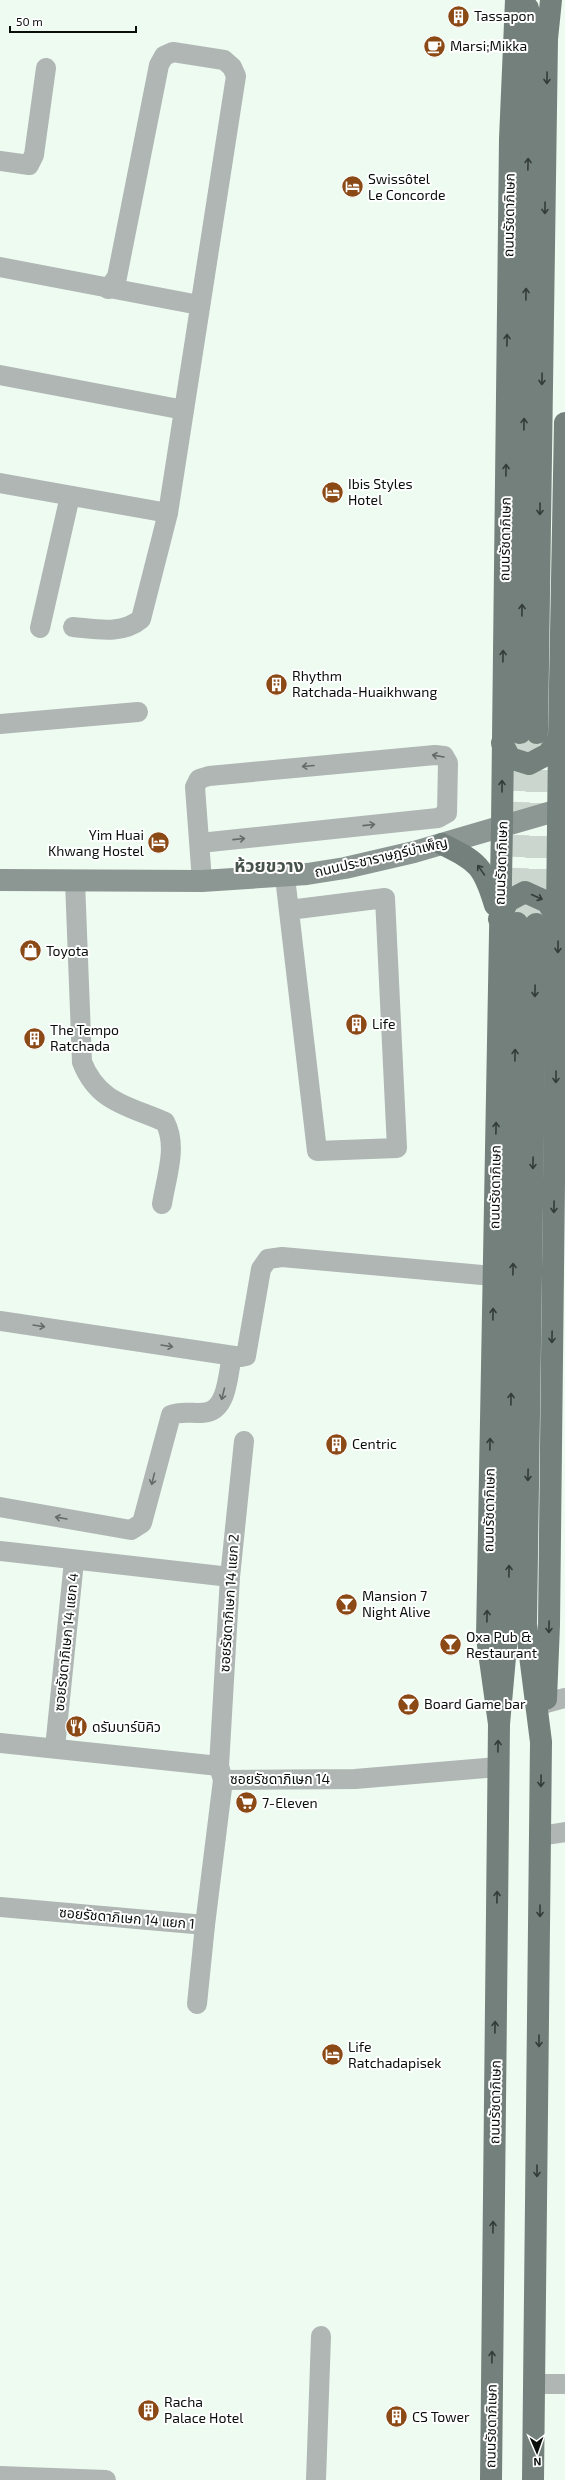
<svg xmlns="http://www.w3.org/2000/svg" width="565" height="2480" font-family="'Exo 2','Noto Sans Thai',sans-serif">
<rect width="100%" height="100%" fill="#edfbf1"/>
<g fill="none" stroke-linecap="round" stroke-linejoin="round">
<!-- primary-tunnel -->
<g stroke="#cbd7ce" stroke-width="22" stroke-dasharray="22 11" stroke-linecap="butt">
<path d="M517,923L520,733"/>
<path d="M536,924L537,733"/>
</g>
<!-- minor -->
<g stroke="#afb6b4" stroke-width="20">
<path d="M0,161L29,165L34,155L46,68"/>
<path d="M0,267L199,305"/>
<path d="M0,375L184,410"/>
<path d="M0,483L168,513"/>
<path d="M73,627C96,629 122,635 141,619L168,513L236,76L232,67L224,60L173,52L164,56L159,65L117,277L108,289"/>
<path d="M40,628L70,496"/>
<path d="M0,724L138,712"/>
<path d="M200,843L438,818L447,813L448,763L444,756L435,755L209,776L199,779L195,787L202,881"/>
<path d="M285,877L317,1151L397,1148L385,898L289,910"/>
<path d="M75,881L82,1062C98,1103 129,1106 165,1122C178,1146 166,1178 162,1204"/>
<path d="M0,1321L241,1357L246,1356L261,1269L268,1259L282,1257L493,1276"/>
<path d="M0,1507L131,1530L142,1523L171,1415C183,1410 196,1415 208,1412C228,1407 228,1372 232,1356"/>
<path d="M0,1551L230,1577"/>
<path d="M546,1703L565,1698"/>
<path d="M0,1743L219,1766"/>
<path d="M55,1748L74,1561"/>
<path d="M223,1780L355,1779L498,1767"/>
<path d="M540,1836L565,1832"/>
<path d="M0,1907L205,1925L223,1780L219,1766L230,1577L244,1441"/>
<path d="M197,2004L205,1925"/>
<path d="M535,2384H563"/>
<path d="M0,2476L106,2480"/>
<path d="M316,2480L321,2336"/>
</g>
<!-- secondary -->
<path stroke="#8c9693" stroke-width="22" d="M0,880L202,881L307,874L345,868L414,852L565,808"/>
<!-- primary -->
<g stroke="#73807c" stroke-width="22">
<path d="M520,733L530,38L528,8"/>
<path d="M537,733L547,39L551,0"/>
<path d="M502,743L510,758L529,764L548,754L559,738"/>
<path d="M442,844C478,862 483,865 495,905"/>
<path d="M499,919L508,901L525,892L547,902L558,919"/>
<path d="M546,1699L549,1625L559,738L565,423"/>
<path d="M499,1724L487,1638L502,825L510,139L516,0"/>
<path d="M491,2480L499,1724L508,1624L517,923"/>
<path d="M533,2480L541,1742L526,1624L536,924"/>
</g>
</g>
<!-- one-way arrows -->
<defs><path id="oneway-shaft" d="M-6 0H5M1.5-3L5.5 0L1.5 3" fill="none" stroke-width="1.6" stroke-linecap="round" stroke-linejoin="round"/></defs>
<g stroke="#333c38">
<use href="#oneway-shaft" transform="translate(547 78) rotate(91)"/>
<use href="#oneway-shaft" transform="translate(528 164) rotate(-89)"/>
<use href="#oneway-shaft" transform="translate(545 208) rotate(91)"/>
<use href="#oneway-shaft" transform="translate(526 294) rotate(-89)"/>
<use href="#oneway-shaft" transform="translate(507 340) rotate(-89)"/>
<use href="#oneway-shaft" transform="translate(542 379) rotate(91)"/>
<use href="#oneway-shaft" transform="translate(524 424) rotate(-89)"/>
<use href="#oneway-shaft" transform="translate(506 470) rotate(-89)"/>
<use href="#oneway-shaft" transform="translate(540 509) rotate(91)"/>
<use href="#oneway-shaft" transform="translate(522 610) rotate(-89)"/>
<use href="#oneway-shaft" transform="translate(503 656) rotate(-89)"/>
<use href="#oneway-shaft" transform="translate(502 786) rotate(-90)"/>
<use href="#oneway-shaft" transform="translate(481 870) rotate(-125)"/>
<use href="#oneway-shaft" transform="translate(537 897) rotate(24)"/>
<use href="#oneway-shaft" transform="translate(558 947) rotate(91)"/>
<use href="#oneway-shaft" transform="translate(535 991) rotate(91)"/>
<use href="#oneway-shaft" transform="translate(515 1055) rotate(-89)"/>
<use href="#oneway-shaft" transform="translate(556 1077) rotate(91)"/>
<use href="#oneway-shaft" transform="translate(496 1128) rotate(-89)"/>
<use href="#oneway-shaft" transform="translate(533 1163) rotate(91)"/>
<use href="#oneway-shaft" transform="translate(554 1207) rotate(91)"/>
<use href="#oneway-shaft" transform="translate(513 1269) rotate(-89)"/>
<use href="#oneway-shaft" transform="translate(493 1314) rotate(-89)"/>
<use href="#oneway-shaft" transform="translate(552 1337) rotate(91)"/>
<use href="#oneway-shaft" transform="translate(511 1399) rotate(-89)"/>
<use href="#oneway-shaft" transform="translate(490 1444) rotate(-89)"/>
<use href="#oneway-shaft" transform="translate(528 1475) rotate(91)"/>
<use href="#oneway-shaft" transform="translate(509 1571) rotate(-89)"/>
<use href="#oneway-shaft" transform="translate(487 1616) rotate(-89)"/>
<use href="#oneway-shaft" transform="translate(549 1627) rotate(91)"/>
<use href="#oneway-shaft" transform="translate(498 1746) rotate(-89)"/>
<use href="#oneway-shaft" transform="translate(541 1781) rotate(91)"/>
<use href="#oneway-shaft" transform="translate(497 1897) rotate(-89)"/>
<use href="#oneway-shaft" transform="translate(540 1911) rotate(90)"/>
<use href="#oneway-shaft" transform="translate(495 2027) rotate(-89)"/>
<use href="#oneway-shaft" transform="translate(539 2041) rotate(90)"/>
<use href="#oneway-shaft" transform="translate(537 2171) rotate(90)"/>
<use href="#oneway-shaft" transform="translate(493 2227) rotate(-89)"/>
<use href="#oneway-shaft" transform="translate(492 2357) rotate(-89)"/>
</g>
<g stroke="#646a68">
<use href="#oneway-shaft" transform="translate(438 756) rotate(-170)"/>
<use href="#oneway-shaft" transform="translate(308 766) rotate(175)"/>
<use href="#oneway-shaft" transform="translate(369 825) rotate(-6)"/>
<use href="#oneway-shaft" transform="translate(239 839) rotate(-6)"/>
<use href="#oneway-shaft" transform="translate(39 1326) rotate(9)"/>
<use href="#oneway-shaft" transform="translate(167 1346) rotate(9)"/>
<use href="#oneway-shaft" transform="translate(223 1394) rotate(104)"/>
<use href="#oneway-shaft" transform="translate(153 1479) rotate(104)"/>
<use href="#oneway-shaft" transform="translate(61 1518) rotate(-170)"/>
</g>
<!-- icons -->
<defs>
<symbol id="building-disc" viewBox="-11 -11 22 22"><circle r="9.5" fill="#8a4915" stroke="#fff"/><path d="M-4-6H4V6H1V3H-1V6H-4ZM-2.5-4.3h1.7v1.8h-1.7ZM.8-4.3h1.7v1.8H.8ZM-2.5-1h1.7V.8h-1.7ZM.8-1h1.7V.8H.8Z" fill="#fff"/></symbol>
<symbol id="cafe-disc" viewBox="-11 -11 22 22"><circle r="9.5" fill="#8a4915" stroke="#fff"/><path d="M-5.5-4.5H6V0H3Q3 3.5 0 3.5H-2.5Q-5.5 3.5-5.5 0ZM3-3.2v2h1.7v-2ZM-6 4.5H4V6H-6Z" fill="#fff"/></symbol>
<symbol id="hotel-disc" viewBox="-11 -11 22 22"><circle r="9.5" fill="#8a4915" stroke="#fff"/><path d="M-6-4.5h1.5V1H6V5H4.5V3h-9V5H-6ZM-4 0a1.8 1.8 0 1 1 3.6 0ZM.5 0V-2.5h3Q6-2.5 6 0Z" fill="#fff"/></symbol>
<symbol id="shop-disc" viewBox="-11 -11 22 22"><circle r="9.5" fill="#8a4915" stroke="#fff"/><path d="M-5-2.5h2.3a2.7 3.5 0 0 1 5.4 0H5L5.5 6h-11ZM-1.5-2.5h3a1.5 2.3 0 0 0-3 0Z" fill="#fff"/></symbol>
<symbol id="bar-disc" viewBox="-11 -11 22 22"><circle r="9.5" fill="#8a4915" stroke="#fff"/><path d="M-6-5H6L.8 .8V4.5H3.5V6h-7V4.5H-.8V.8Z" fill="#fff"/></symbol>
<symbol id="restaurant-disc" viewBox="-11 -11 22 22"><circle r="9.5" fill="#8a4915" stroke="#fff"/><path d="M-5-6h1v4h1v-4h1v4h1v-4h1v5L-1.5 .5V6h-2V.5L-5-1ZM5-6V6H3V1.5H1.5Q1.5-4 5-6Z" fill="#fff"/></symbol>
<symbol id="supermarket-disc" viewBox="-11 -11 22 22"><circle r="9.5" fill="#8a4915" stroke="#fff"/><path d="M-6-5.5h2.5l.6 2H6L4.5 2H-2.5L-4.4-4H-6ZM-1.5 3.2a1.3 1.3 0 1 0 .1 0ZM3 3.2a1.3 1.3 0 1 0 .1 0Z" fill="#fff"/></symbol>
</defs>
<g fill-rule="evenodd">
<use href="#building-disc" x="446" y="4" width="25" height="25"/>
<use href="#cafe-disc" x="422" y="34" width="25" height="25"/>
<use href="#hotel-disc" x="340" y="174" width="25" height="25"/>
<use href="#hotel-disc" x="320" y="480" width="25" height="25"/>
<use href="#building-disc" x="264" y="672" width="25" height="25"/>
<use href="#hotel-disc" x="146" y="830" width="25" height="25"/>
<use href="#shop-disc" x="18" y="938" width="25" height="25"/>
<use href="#building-disc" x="344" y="1012" width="25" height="25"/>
<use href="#building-disc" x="22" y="1026" width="25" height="25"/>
<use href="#building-disc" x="324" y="1432" width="25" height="25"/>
<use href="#bar-disc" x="334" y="1592" width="25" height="25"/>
<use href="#bar-disc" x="438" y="1632" width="25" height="25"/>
<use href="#bar-disc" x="396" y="1692" width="25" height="25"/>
<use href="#restaurant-disc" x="64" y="1714" width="25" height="25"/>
<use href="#supermarket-disc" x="234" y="1790" width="25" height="25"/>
<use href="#hotel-disc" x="320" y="2042" width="25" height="25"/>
<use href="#building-disc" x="136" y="2398" width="25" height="25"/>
<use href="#building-disc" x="384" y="2404" width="25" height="25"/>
</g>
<g text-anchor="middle" stroke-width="4" stroke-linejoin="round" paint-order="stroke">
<!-- poi labels -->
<g font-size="14" fill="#090e0b" stroke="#fff" text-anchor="start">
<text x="474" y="21">Tassapon</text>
<text x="450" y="51">Marsi;Mikka</text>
<text x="368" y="184">Swissôtel<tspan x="368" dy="16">Le Concorde</tspan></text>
<text x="348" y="489">Ibis Styles<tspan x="348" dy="16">Hotel</tspan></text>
<text x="292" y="681">Rhythm<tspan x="292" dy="16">Ratchada-Huaikhwang</tspan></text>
<text x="144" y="840" text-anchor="end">Yim Huai<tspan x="144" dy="16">Khwang Hostel</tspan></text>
<text x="46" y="956">Toyota</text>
<text x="372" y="1029">Life</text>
<text x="50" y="1035">The Tempo<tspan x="50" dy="16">Ratchada</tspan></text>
<text x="352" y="1449">Centric</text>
<text x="362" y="1601">Mansion 7<tspan x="362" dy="16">Night Alive</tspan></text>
<text x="466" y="1642">Oxa Pub &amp;<tspan x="466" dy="16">Restaurant</tspan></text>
<text x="424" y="1709">Board Game bar</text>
<text x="92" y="1732">ดรัมบาร์บิคิว</text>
<text x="262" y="1808">7-Eleven</text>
<text x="348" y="2052">Life<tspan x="348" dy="16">Ratchadapisek</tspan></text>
<text x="164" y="2407">Racha<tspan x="164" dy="16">Palace Hotel</tspan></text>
<text x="412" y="2422">CS Tower</text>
</g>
<!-- street labels -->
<g font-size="14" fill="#090e0b" stroke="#fff">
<text transform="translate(509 215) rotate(-89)" y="5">ถนนรัชดาภิเษก</text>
<text transform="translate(505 539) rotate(-89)" y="5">ถนนรัชดาภิเษก</text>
<text transform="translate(381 857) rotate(-13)" y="5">ถนนประชาราษฎร์บำเพ็ญ</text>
<text transform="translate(501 863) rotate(-88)" y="5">ถนนรัชดาภิเษก</text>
<text transform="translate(495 1187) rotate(-89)" y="5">ถนนรัชดาภิเษก</text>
<text transform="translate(489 1510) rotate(-89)" y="5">ถนนรัชดาภิเษก</text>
<text transform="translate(229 1603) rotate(-86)" y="5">ซอยรัชดาภิเษก 14 แยก 2</text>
<text transform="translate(66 1642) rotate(-84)" y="5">ซอยรัชดาภิเษก 14 แยก 4</text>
<text x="280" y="1784">ซอยรัชดาภิเษก 14</text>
<text transform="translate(127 1918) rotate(5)" y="5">ซอยรัชดาภิเษก 14 แยก 1</text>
<text transform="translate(495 2102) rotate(-89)" y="5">ถนนรัชดาภิเษก</text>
<text transform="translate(491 2426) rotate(-89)" y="5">ถนนรัชดาภิเษก</text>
</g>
<!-- district labels -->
<g font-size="18" font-weight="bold" fill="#46524a" stroke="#fff">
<text x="269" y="872">ห้วยขวาง</text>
</g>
</g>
<!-- north arrow -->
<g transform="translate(537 2452) rotate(178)" stroke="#ffffff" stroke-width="3" paint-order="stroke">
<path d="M0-3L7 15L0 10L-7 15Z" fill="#090e0b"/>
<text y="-6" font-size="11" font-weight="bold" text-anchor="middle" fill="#090e0b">N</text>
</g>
<!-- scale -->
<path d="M10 26v6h126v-6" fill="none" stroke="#090e0b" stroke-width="2"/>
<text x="16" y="26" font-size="12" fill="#090e0b" stroke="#ffffff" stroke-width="3" paint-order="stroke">50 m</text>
</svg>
